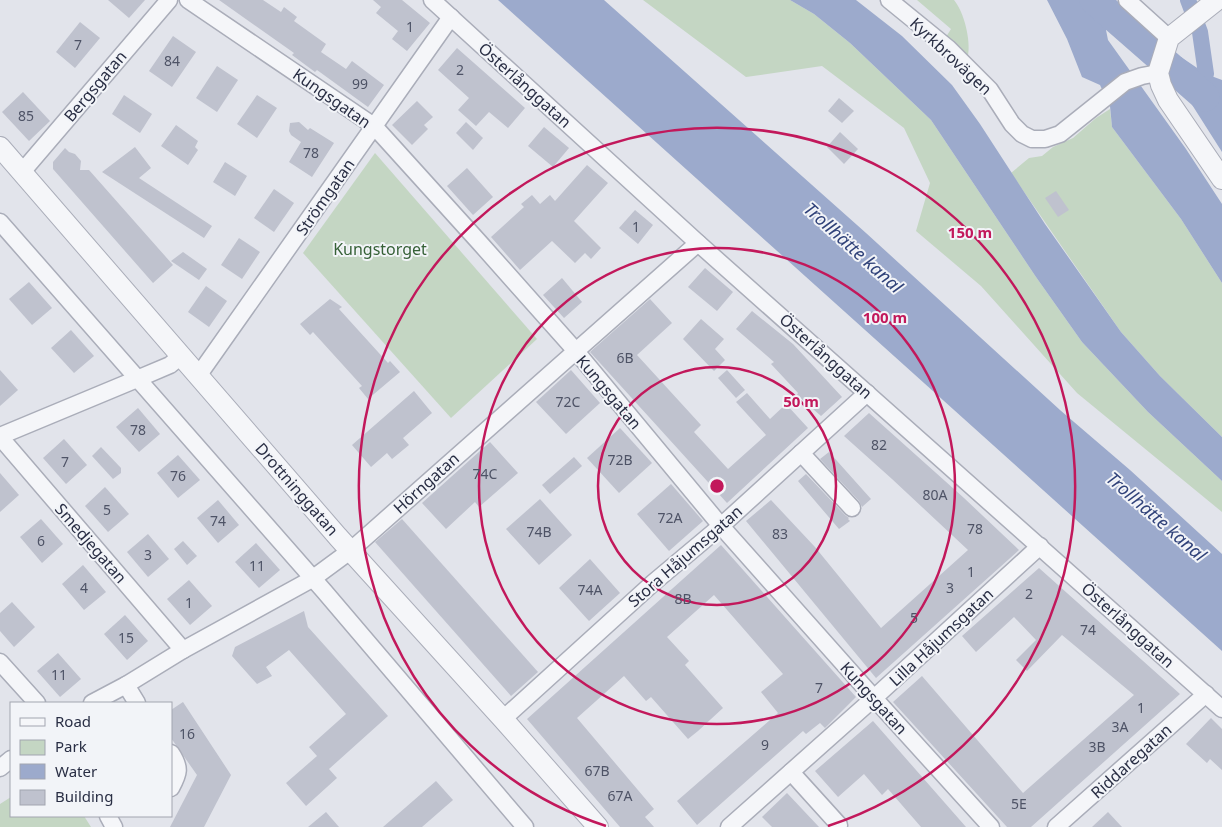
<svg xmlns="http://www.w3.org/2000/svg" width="1222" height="827" font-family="'Noto Sans',sans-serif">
<rect width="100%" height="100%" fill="#e2e4eb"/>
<!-- green -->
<g fill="#c4d6c3">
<path d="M643,0H790L814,14L850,43L931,120L1036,277L1082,342L1148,412L1222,481V512L1077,393L981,286L916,231L930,183L904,128L822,66L746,77Z"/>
<path d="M917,0H954C964,12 971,40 968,56L946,37L951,29Z"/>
<path d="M1110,109L1112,127L1181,219L1222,283V437L1160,376L1121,332L1011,173L1029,158L1042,156L1053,147L1073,138L1096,118Z"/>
<path d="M375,153L537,339L451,418L303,253Z"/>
<path d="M11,797V816H84L91,827H0V804Z"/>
</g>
<!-- water -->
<g fill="#9caacc">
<path d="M498,0H604L866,233L1060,410L1130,470L1222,554V651Z"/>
<path d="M790,0H856L902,36L952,85L980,124L1045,224L1121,332L1160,376L1222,437V481L1148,412L1082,342L1036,277L931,120L850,43L814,14Z"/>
<path d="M1047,0H1114C1130,15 1160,32 1137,55L1111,28L1106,30L1108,40L1186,149L1222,204V283L1181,219L1112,127L1110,106L1100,85L1082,77L1067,39Z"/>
<path d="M1181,57L1206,74L1222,80V152L1189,100L1193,93V87L1176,77V67Z"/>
</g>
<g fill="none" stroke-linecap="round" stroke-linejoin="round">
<!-- canal -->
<path stroke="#9caacc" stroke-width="16" d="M1188,0L1200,32L1206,74"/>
<!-- river -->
<path stroke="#9caacc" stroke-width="29" d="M1094,0L1205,97"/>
</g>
<!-- building -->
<g fill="#bfc2ce">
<path d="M108,0H145L129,18Z"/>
<path d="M219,0H263L281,12L284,7L297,17L294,21L326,44L321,52L346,69L352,61L384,85L368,107L317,70L315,72L292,55L294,53Z"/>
<path d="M373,0H402L430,23L407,51L392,39L398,31L376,13L381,7Z"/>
<path d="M80,22L100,38L75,68L56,52Z"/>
<path d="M173,36L196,52L172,87L149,71Z"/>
<path d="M457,48L525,108L508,128L489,112L476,126L458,110L469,98L438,70Z"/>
<path d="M217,66L238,80L217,112L196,98Z"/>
<path d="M23,92L50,121L29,141L2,112Z"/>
<path d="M124,95L152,114L140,133L112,114Z"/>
<path d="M257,95L277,108L257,138L237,124Z"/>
<path d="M839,98L854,111L842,123L828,111Z"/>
<path d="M417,101L433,117L424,125L428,129L412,145L392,125Z"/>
<path d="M299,122L308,130L310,128L334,143L312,177L289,162L301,142L291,135L289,131L290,123Z"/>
<path d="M466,122L483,138L473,150L456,133Z"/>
<path d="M176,125L198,141L195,147L198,150L188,165L161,146Z"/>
<path d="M544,127L569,148L553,167L528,146Z"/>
<path d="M840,132L858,149L844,164L827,147Z"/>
<path d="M135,147L151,168L139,178L212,226L204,238L102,172Z"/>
<path d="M65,148L69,152L75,154L81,161L80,170H89L173,265L153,283L53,169V162Z"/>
<path d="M225,162L247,176L235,196L213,182Z"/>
<path d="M587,165L608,183L574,221L601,248L591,259L585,253L575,263L552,241L520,270L491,237L524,207L521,204L532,195L540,204L550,195L555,201Z"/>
<path d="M467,168L493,197L473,215L447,186Z"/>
<path d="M274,189L294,203L274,232L254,218Z"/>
<path d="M1056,191L1069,210L1058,217L1045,198Z"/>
<path d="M635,210L653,225L638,244L619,228Z"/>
<path d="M239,238L260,252L242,279L221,265Z"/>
<path d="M183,252L207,269L199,280L171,261Z"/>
<path d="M705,268L733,292L717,311L688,287Z"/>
<path d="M562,278L582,302L564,318L543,295Z"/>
<path d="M29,282L52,308L32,325L9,299Z"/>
<path d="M206,286L227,301L209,327L188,312Z"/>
<path d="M330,299L342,307L339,309L388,363L390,361L400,372L368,399L359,388L362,386L313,332L310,335L300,324Z"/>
<path d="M650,299L672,323L637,355L701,425L694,432L728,469L766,435L736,402L747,393L770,419L786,404L808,428L727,503L590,352Z"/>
<path d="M752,311L793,344L842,397L821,416L797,395L798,393L771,364L774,362L736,329Z"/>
<path d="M701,319L724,339L715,349L725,360L714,371L683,339Z"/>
<path d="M71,330L94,356L74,373L51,348Z"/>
<path d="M0,370L18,390L0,406Z"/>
<path d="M571,370L600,403L566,434L536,402Z"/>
<path d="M727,370L745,390L736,398L718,378Z"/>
<path d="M414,391L432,413L403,438L409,445L392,459L387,453L371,467L352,445Z"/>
<path d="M138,408L160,434L139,452L116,427Z"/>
<path d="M869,413L964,498L1019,550L876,678L746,521L771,500L815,547L881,628L968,550L892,479L844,436Z"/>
<path d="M620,428L652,463L619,493L587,458Z"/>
<path d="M64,439L87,465L66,484L43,458Z"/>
<path d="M490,442L518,473L479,507L475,502L446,529L422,503Z"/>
<path d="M101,447L121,468V473L113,479L92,456Z"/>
<path d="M829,452L871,499L862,507L859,501L820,459Z"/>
<path d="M178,455L200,480L178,498L157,473Z"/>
<path d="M574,457L582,466L550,494L542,485Z"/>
<path d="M0,473L19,495L0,512Z"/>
<path d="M806,474L845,515L849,518L848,519L850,521L839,529L798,481Z"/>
<path d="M671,484L703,521L669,551L637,514Z"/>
<path d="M105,487L129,514L108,532L85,506Z"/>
<path d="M540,499L572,535L539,565L506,529Z"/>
<path d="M218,500L239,525L218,543L197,518Z"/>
<path d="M41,519L63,544L42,563L20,537Z"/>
<path d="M402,519L538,672L511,696L375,542Z"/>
<path d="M148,534L169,559L148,577L127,552Z"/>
<path d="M183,541L197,556L187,565L174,549Z"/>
<path d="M256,543L280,570L259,588L235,562Z"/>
<path d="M721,545L856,697L825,728L820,723L806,734L803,731L697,825L677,801L778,713L761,692L783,674L714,595L667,637L689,661L685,665L723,708L698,731L688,739L651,697L646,701L624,676L577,718L654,809L645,817L654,827H620L527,719Z"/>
<path d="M590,559L620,593L589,621L559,588Z"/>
<path d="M83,565L106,592L84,610L62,584Z"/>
<path d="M1039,568L1180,694L1031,827H1007L893,702L922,676L1023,793L1134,695L1062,635L1027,671L1016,660L1036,640L1014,617L976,652L962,636Z"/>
<path d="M189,580L212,606L190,625L167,599Z"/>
<path d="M12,602L35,627L14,647L0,631V613Z"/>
<path d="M304,611L308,627L388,716L329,769L337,778L306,806L286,783L317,756L309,747L346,714L289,650L266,667L272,676L257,684L232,656L235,647Z"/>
<path d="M125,615L148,641L127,660L104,634Z"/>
<path d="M58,653L81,679L60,697L37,671Z"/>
<path d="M183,702L231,775L204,827H170L197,775L171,738V710Z"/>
<path d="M1211,718L1222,729V770L1210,759L1207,763L1186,744Z"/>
<path d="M873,721L966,827H921L888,789L882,795L864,774L838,797L815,771Z"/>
<path d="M436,781L453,800L422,827H383Z"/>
<path d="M787,793L819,827H772L762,817Z"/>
<path d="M326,812L339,827H308Z"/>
<path d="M1108,812L1122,827H1092Z"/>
</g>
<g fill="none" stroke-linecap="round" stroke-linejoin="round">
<defs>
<g id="minor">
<path d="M188,0L374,126L479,242L575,350L721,526L874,698L991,827"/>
<path d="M432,0L698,243L1222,709"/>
<path d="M889,0L948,48L990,90L1012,124L1022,134L1032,139H1045L1060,134L1125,82L1142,76L1158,73"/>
<path d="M1127,0L1169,38"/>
<path d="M22,172L169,0"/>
<path d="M0,222L324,591L525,827"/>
<path d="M198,376L451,17"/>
<path d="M0,436L137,379L170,365L181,356"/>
<path d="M0,437L183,650"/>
<path d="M801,453L852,508"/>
<path d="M0,662L37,703"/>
<path d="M126,685L137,703"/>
<path d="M92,703L126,685L183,650L312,579L350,551L698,243"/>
<path d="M503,719L653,583L721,526L867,393"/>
<path d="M171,753C181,768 179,773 171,788"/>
<path d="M0,768L11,759"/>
<path d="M791,772L839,825"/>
<path d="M108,816L114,827"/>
<path d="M729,827L874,698L1040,546"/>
<path d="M1056,827L1206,694"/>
</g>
<g id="tertiary">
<path d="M1217,0L1169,38L1158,73L1161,85L1168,100L1222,179"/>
<path d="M0,147L338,537L503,719L598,827"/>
</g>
</defs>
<!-- minor casing -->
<use href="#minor" stroke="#aaadb9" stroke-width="19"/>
<!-- tertiary casing -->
<use href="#tertiary" stroke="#aaadb9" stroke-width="22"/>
<!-- minor -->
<use href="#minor" stroke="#f5f6f9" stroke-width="16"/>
<!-- tertiary -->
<use href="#tertiary" stroke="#f5f6f9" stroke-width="20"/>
</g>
<!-- distance rings -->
<g fill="none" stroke="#c2185b" stroke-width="2.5">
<circle cx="717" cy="486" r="119"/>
<circle cx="717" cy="486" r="238"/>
<path d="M606 826A358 358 0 1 1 828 826"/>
</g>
<g text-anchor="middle" stroke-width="4" stroke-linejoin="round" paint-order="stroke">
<!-- number labels -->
<g font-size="14" fill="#4e5366">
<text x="410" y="32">1</text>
<text x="78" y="50">7</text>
<text x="172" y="66">84</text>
<text x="460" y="75">2</text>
<text x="360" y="89">99</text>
<text x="26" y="121">85</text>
<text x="311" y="158">78</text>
<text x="636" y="232">1</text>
<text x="625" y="363">6B</text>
<text x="568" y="407">72C</text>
<text x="138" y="435">78</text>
<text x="879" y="450">82</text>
<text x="620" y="465">72B</text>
<text x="65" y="467">7</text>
<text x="485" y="479">74C</text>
<text x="178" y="481">76</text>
<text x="935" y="500">80A</text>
<text x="107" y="515">5</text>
<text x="670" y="523">72A</text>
<text x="218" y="526">74</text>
<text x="975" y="534">78</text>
<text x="539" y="537">74B</text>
<text x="780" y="539">83</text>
<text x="41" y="546">6</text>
<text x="148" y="560">3</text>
<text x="257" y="571">11</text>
<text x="971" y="577">1</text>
<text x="84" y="593">4</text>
<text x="950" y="593">3</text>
<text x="590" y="595">74A</text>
<text x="1029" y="599">2</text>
<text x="683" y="604">8B</text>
<text x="189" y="608">1</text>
<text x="914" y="623">5</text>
<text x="1088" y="635">74</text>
<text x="126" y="643">15</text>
<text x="59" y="680">11</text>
<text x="819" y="693">7</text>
<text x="1141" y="713">1</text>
<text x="1120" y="732">3A</text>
<text x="187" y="739">16</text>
<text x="765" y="750">9</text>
<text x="1097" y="752">3B</text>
<text x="597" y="776">67B</text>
<text x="620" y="801">67A</text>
<text x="1019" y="809">5E</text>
</g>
<!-- street labels -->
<g font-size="16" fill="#292e44" stroke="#f2f4f8">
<text transform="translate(951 56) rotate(43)" y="6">Kyrkbrovägen</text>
<text transform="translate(525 85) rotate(42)" y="6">Österlånggatan</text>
<text transform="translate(95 86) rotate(-50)" y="6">Bergsgatan</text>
<text transform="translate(332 98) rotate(35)" y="6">Kungsgatan</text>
<text transform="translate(325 197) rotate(-55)" y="6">Strömgatan</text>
<text transform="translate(826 356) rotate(42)" y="6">Österlånggatan</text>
<text transform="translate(609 392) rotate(50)" y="6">Kungsgatan</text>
<text transform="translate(426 483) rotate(-42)" y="6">Hörngatan</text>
<text transform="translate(297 489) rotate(49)" y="6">Drottninggatan</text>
<text transform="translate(91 543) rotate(49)" y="6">Smedjegatan</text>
<text transform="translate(685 556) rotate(-41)" y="6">Stora Håjumsgatan</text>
<text transform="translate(1128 625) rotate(42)" y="6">Österlånggatan</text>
<text transform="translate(941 637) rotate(-43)" y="6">Lilla Håjumsgatan</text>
<text transform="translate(874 698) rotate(48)" y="6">Kungsgatan</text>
<text transform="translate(1131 761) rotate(-42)" y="6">Riddaregatan</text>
</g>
<!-- park labels -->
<g font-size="16" fill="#366137" stroke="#f2f4f8">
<text x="380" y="255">Kungstorget</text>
</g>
<!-- water labels -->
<g font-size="18" font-style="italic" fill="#31437a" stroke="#f2f4f8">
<text transform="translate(853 248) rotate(42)" y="6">Trollhätte kanal</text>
<text transform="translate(1156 517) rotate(41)" y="6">Trollhätte kanal</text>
</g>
</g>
<circle cx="717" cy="486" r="8" fill="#c2185b" stroke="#f2f4f8" stroke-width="2.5"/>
<g font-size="15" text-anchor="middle" font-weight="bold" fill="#c2185b" stroke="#f2f4f8" stroke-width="4" stroke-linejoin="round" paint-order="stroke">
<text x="970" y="238">150 m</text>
<text x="885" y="323">100 m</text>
<text x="801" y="407">50 m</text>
</g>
<!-- legend -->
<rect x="10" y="702" width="162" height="115" fill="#f2f4f8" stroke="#a2a5b0"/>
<rect x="20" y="718" width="25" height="8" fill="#f5f6f9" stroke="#a2a5b0"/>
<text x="55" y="727" font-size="15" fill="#292e44">Road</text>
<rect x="20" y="740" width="25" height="15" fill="#c4d6c3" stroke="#a2a5b0"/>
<text x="55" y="752" font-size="15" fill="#292e44">Park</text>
<rect x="20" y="764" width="25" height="15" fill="#9caacc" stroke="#a2a5b0"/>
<text x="55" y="777" font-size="15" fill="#292e44">Water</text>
<rect x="20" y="790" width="25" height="15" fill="#bfc2ce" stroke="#a2a5b0"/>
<text x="55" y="802" font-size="15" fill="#292e44">Building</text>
</svg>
